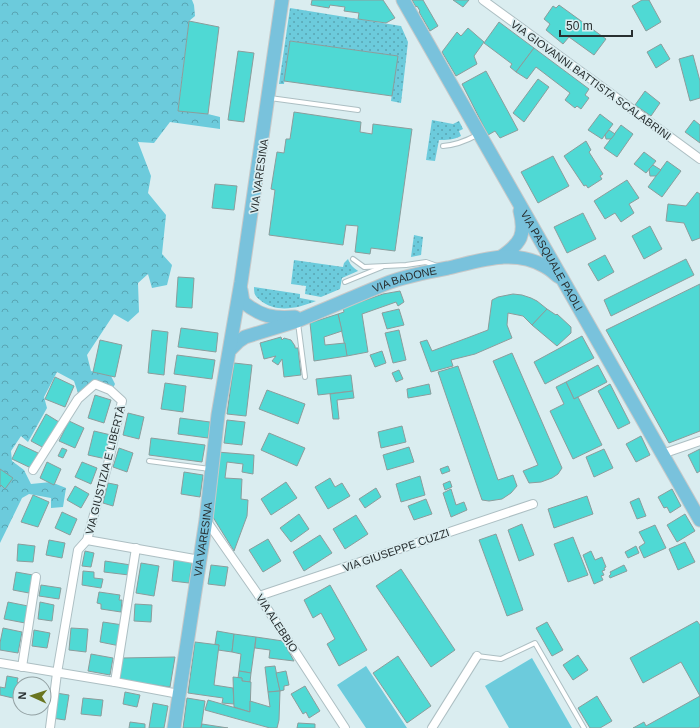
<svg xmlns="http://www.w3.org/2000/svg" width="700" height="728" font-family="Helvetica,sans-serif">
<defs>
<pattern id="grass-dots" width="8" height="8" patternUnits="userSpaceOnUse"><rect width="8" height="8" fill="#6ccbdc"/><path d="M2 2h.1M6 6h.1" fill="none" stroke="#59a5b3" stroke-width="1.8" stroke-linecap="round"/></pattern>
<pattern id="forest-crowns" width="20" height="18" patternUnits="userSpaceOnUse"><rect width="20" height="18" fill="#6ccbdc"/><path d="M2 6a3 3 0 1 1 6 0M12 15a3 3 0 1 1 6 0" fill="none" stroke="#59a5b3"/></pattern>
</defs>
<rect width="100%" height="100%" fill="#daedf0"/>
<!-- grass -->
<g fill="url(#grass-dots)">
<path d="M290,8L401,26L408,42L401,103L391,101L397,56L290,41L284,84H279Z"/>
<path d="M432,120L453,124L459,121L463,129L459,131L461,136C454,140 446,140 439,140L435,161L426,160Z"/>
<path d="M414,235L423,237L421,255L411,257Z"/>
<path d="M348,259C350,265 354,268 358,271L342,278L340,289L321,297L305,294L306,286L291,284L294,260L343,267L344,263Z"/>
<path d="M254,287L300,294V298L316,301C298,308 277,314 260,300C255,296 254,294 254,287Z"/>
</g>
<!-- forest -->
<path fill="url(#forest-crowns)" d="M0,0H192L194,5L195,16L189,21L178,110L208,114L220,117V129L170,122L154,143L138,142L151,176L148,193L166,215L162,254L172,265L167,285L152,288L148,274L138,283L139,312L128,322L114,314L87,355L91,371L111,376L115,384L112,390L95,387L78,393L74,381L57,372L44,397L47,408L28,442L21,436L11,451L12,461L24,470L31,484L51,482L66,488L63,507L51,508V498L29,494L22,498L0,543Z"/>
<!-- garden -->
<g fill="#6ccbdc">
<path d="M532,658L572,728H509L485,686Z"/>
<path d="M366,666L407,728H366L337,685Z"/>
</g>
<!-- building -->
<g fill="#4fd9d4" stroke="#8b9d9c">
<path d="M312,0H383L395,18L386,23L358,19L359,13L344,11L345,7L330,5L329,8L311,5Z"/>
<path d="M412,0H423L438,26L430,31L419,12L420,11L417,6L416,7Z"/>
<path d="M453,0H469L463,7Z"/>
<path d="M642,0H649L661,22L646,31L632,6Z"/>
<path d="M559,5L606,39L594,55L569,37L563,44L546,30L550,24L544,19L553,6L556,8Z"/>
<path d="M189,21L219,27L208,114L178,111Z"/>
<path d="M499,22L534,48L516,72L510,67L512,64L484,43Z"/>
<path d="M468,28L484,42L474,56L477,64L456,76L442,52L457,32L461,36Z"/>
<path d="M290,41L398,56L392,96L284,81Z"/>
<path d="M661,44L670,59L656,68L647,52Z"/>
<path d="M534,48L589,89L585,95L589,98L581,109L577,106L575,108L565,100L570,93L536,67L527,79L516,72Z"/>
<path d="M238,51L254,53L244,122L228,120Z"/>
<path d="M693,55L700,81V98L690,101L679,59Z"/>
<path d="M486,71L518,130L500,138L495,131L488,135L462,84Z"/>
<path d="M538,79L549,87L524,122L513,113Z"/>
<path d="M645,91L660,103L651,116L635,105Z"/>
<path d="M294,112L361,122L360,132L372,134L373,124L412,129L395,251L371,248L370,254L355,252L358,226L346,225L343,245L269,235L275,190L271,189L277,152L284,153L286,139H290Z"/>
<path d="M600,114L613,124L602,139L588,130Z"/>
<path d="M694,120L700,125V143L685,132Z"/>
<path d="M621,125L633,134L617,157L604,148Z"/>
<path d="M609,130L615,134L611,139H606L605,135Z"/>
<path d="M586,141L591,150L589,152L603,174L600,176L602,179L588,188L586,185L584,186L564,156Z"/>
<path d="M644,152L656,161L646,173L634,164Z"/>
<path d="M553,156L569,186L538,203L521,172Z"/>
<path d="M667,161L681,171L662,197L648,187Z"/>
<path d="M653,165L661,170L656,176H650L649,169Z"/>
<path d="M627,180L639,198L629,204L634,213L621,222L615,213L605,219L594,201Z"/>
<path d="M215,184L237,186L234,210L212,208Z"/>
<path d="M697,192L700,194V238L692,241L684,223L666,221L668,204L686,206Z"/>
<path d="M583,213L596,239L567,253L554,227Z"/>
<path d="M650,226L662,249L644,259L632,236Z"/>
<path d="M605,255L614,272L598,281L588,264Z"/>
<path d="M686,259L694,275L611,316L604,300Z"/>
<path d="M178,277L194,278L192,308L176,307Z"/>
<path d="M700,284V431L669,443L606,330Z"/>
<path d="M400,291L404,302L398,306L396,302L362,314L368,352L347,356L338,314L344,312L343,308L383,294Z"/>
<path d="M513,294L522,295L531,298L537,301L547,309L532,325L523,316L508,313L507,325L512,338L475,354L451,360L453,366L431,372L420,342L427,340L432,351L467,338L488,330L492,300L498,297Z"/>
<path d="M399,309L404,325L387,329L382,313Z"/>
<path d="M547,309L556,315L557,314L571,327V333L557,346L532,325Z"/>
<path d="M338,314L342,331L324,337L325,345L345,343L347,356L314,361L310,323Z"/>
<path d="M181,328L218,333L216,352L178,347Z"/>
<path d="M152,330L168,332L164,375L148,373Z"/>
<path d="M399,330L406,360L393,363L385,333Z"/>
<path d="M582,336L594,358L545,384L534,362Z"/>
<path d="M281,337L282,340L284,338L291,340L295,346V348H298L301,375L284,377L282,359L278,365L272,361L276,356L264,359L260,343Z"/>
<path d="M100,340L122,345L115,377L93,372Z"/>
<path d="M382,351L386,363L375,367L370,355Z"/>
<path d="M512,353L562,468L558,474L552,478L541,482L529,483L523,471L538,465L493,361Z"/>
<path d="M177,355L215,360L212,379L174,374Z"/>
<path d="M234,363L252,365L246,416L227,414Z"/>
<path d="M598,365L607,382L574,399L566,382Z"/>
<path d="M458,366L498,480L513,475L517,486L511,493L502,499L489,501L482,500L438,372Z"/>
<path d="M399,370L403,379L396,382L392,373Z"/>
<path d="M351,375L353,391L318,395L316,379Z"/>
<path d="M55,377L74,386L65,407L45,399Z"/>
<path d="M566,382L574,399L578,397L602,445L573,459L550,411L564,404L556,387Z"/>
<path d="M165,383L186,386L183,412L161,409Z"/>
<path d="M429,384L431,394L408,398L407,389Z"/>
<path d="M610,384L630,423L618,429L598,391Z"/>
<path d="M267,390L305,404L298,424L259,409Z"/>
<path d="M353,391L354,398L337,400L339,419H333L330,394Z"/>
<path d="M95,395L111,400L104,423L88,418Z"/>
<path d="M128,413L144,417L139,439L123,435Z"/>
<path d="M46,414L59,422L44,448L31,441Z"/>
<path d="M180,418L210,422L208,438L178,434Z"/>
<path d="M227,420L245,422L242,445L224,443Z"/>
<path d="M69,421L84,428L75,448L59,441Z"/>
<path d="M402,426L406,442L381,448L378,432Z"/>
<path d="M94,431L111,435L106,459L88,455Z"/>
<path d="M269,433L305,448L297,466L261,450Z"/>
<path d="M641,436L650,455L636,462L626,444Z"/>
<path d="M151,438L205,445L202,462L149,455Z"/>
<path d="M19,444L38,453L31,468L12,459Z"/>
<path d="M409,447L414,462L387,470L383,455Z"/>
<path d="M62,448L67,450L63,458L58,456Z"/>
<path d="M119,448L133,453L127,472L113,467Z"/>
<path d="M604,449L613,468L594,477L586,457Z"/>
<path d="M700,449V471L697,473L688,455Z"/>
<path d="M217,452L254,455L253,474L242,472L243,464L227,462L225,478L242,479L241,499L248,500L247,516L234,551L211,514Z"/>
<path d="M47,462L61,469L54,485L40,478Z"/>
<path d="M82,462L97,468L91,484L75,477Z"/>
<path d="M448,466L450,471L442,474L440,469Z"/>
<path d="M0,469L13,478L5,489L1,485L0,487Z"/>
<path d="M184,472L203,475L200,497L181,494Z"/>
<path d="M420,476L425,495L401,502L396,484Z"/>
<path d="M330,478L335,487L342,483L350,496L328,509L315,487Z"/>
<path d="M450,481L452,487L445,490L443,484Z"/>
<path d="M286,482L297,498L271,515L261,499Z"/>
<path d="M108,483L118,485L113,506L103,503Z"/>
<path d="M75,486L89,494L81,508L67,500Z"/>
<path d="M376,488L381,497L365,508L359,499Z"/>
<path d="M451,489L456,505L464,502L467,510L451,517L443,493Z"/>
<path d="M672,489L681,506L670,513L667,507L664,508L658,497Z"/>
<path d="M33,495L49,502L38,527L21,522Z"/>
<path d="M587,496L593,514L554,528L548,509Z"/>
<path d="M639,498L646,516L637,519L630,502Z"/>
<path d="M426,499L432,514L414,520L408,506Z"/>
<path d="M62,512L77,519L70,535L55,528Z"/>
<path d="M299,514L309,529L291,542L280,528Z"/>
<path d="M685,514L695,531L677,542L667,525Z"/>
<path d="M356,515L368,534L345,549L333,529Z"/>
<path d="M522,524L534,555L519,561L508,530Z"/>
<path d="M655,525L666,548L644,558L639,547L645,543L639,532Z"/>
<path d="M496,534L523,610L507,616L479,540Z"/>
<path d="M320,535L332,553L304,571L293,552Z"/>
<path d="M573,537L588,575L568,582L554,544Z"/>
<path d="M268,539L281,561L263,572L249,550Z"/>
<path d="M49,540L65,543L62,558L46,555Z"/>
<path d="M685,542L695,562L678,570L669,549Z"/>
<path d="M18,544L35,546L33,562L17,561Z"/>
<path d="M636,546L639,553L628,558L625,552Z"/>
<path d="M85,551L94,553L91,567L82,566Z"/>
<path d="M591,551L595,560L602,557L606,567L604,568L605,570L602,571L604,575L601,576L603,580L594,584L583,555Z"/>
<path d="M174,560L192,562L189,583L172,581Z"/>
<path d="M105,561L131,565L129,575L104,572Z"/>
<path d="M141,563L159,566L154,596L136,593Z"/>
<path d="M211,565L228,567L225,586L208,584Z"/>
<path d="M624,565L627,571L610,578L609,576L611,574L610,572Z"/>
<path d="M401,569L455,650L431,667L376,586Z"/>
<path d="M83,571L94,572V578L103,579L101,588L82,585Z"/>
<path d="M16,572L33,575L29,593L13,590Z"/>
<path d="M41,585L61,588L59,599L39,596Z"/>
<path d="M330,585L367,650L339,666L327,644L335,639L321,613L313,618L304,600Z"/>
<path d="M99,592L120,595L119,600H122L121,612L101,609V604L97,603Z"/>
<path d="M8,602L28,606L25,623L4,619Z"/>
<path d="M40,602L54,605L52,621L38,619Z"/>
<path d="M135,604L152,605L151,622L134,621Z"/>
<path d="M697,621L700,625V727L698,728H633L644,722L646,726L700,696L681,662L643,683L630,658Z"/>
<path d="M103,622L123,625L120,646L100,642Z"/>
<path d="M547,622L563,650L552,656L536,628Z"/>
<path d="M3,628L22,632L18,653L0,650V643Z"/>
<path d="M71,628L88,629L86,652L69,650Z"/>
<path d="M34,630L50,633L47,648L32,646Z"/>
<path d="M217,631L234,634L232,652L218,650L219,645L215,644Z"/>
<path d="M234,634L256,637L251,673L239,671L241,654L232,652Z"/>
<path d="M256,637L283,641L294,661L269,658L270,650L255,648Z"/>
<path d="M195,642L219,645L214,685L233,688L234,704L222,703L223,698L188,693Z"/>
<path d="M91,654L113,658L110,675L88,671Z"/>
<path d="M578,655L588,670L573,680L563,665Z"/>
<path d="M398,656L431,706L407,723L373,673Z"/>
<path d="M175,657L170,687L118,680L122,658Z"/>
<path d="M275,666L280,691L268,692L265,667Z"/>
<path d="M239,671L251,673L250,682L242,681V678H238Z"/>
<path d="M286,671L289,685L284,686V690L280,691L276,673Z"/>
<path d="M7,676L18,678L17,682L20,683L17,699L0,695V687L5,688Z"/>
<path d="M233,677L242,678V681L251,682L250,712L234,707Z"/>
<path d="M305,686L320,711L309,718L306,712L303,714L291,694Z"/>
<path d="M280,691L279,720L277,728H270L205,710L208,700L250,712V701L270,707L268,692Z"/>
<path d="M125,692L140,695L137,707L123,704Z"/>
<path d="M56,693L69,695L65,720L52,718Z"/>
<path d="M597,696L612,721L600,728H590L578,708Z"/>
<path d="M83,698L103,700L101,716L81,714Z"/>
<path d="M187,698L205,701L201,728H183Z"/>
<path d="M153,703L168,706L164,728H149Z"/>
<path d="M130,722L145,724V728H129Z"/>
<path d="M298,723L315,724V728H297Z"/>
<path d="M202,724L228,728H201Z"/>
</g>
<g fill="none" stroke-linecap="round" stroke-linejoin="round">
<defs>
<g id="lane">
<path d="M270,98L358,110"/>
<path d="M443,146C456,145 466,141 477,135"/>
<path d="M353,259L364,267L406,265L426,262L437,266"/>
<path d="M345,282L382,267"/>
<path d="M298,323L305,377"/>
<path d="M149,461L210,469"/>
<path d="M477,656L501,659L535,643L584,728"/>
</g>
<g id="street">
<path d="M483,0L700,159"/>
<path d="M662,454L700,441"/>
<path d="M33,470L78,399L95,384L110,390L122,401L109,460L87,540L78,550L57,673L50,728"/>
<path d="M206,520L259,596L345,728"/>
<path d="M87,540L200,560"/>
<path d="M259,596L533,504"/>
<path d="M0,663L115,682L179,694"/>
<path d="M22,667L36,577"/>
<path d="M115,682L136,548"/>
<path d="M432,728L477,656"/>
</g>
<g id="primary">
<path id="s1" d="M403,0L700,520"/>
<path d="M501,257C521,243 526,235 520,211"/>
<path d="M241,290L243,302C260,316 273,319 295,317"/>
<path id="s2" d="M230,350L239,341L245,337L297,321L385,284C405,276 426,272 448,268C479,261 514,248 544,266C550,269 554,273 559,277"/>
<path id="s3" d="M174,728L206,520L218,415L241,282L282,0"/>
</g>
</defs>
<!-- lane casing -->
<use href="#lane" stroke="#adbfc3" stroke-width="6"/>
<!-- street casing -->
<use href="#street" stroke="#adbfc3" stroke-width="10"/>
<!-- primary casing -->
<use href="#primary" stroke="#c7c9c9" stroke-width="15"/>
<!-- lane -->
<use href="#lane" stroke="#fff" stroke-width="4"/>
<!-- street -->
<use href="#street" stroke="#fff" stroke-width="8"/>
<!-- primary -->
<use href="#primary" stroke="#79c2dc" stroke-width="13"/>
</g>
<g text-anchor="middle" stroke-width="3.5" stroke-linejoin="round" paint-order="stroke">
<!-- street labels -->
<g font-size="11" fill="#282f30" stroke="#daedf0">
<text transform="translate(591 80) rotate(36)" y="4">VIA GIOVANNI BATTISTA SCALABRINI</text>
<text transform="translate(259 176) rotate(-82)" y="4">VIA VARESINA</text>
<text dy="4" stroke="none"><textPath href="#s1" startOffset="300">VIA PASQUALE PAOLI</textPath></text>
<text dy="4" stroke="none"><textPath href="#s2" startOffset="190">VIA BADONE</textPath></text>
<text transform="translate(105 470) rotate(-76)" y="4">VIA GIUSTIZIA E LIBERTÀ</text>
<text dy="4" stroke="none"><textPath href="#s3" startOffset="191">VIA VARESINA</textPath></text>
<text transform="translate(396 550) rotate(-19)" y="4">VIA GIUSEPPE CUZZI</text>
<text transform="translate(277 623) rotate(57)" y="4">VIA ALEBBIO</text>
</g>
</g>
<!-- north arrow -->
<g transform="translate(32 696) rotate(273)"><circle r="19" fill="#daedf0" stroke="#93a1a3"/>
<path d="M0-3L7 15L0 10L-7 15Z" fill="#697520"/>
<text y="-6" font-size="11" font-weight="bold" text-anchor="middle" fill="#282f30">N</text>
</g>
<!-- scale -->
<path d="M560 30v6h72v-6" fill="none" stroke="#282f30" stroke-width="2"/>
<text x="566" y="30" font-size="12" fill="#282f30" stroke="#daedf0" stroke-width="3" paint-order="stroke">50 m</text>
</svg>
